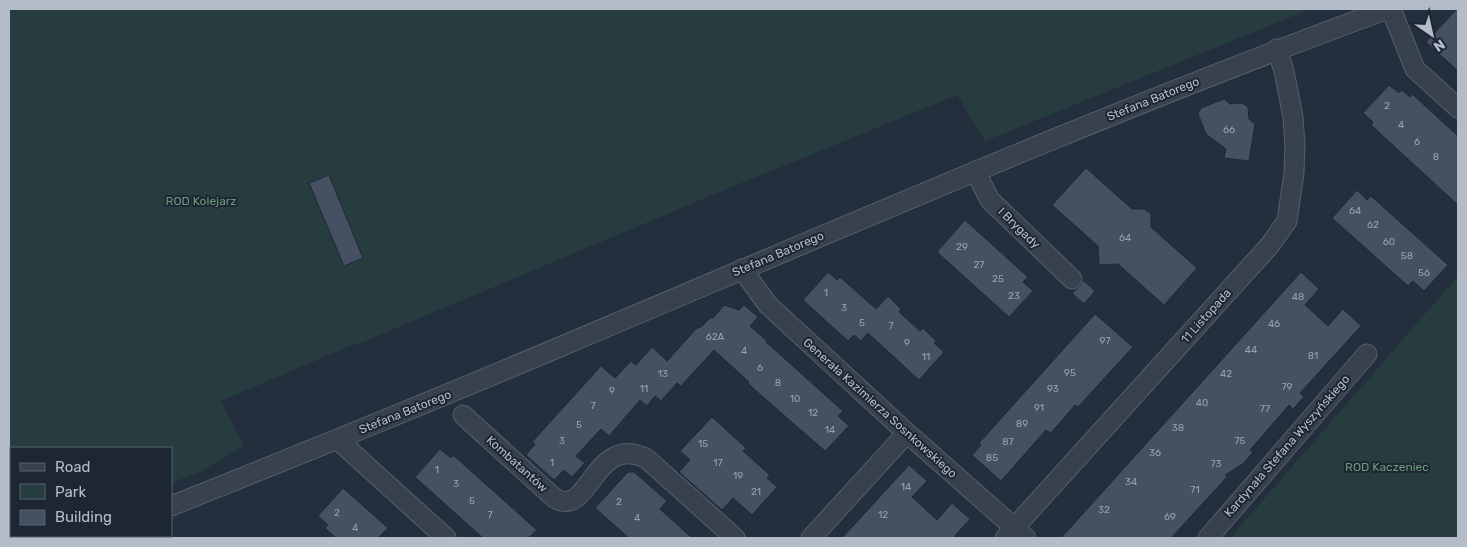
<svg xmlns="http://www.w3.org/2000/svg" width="1467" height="547" font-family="Rubik,sans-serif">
<rect width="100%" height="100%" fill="#242f3e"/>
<!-- green -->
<g fill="#263c3f">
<path d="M9,9H1311L985,141L957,95L722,191L363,342L352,345L221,401L244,446L200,472L171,483V448H11V536H42L38,538H9Z"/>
<path d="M1458,276V538H1230Z"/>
</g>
<!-- building -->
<g fill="#455162" stroke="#1f2835">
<path d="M1457,9H1458V71L1426,42Z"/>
<path d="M1389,85L1399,93L1402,90L1410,97L1412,94L1458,136V205L1371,125L1373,122L1363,113Z"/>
<path d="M1224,99L1230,104L1242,103L1248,107L1249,119L1255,124L1249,161L1224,158L1226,149L1206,134L1198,114L1201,108Z"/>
<path d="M1086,168L1132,209H1144L1151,214V227L1197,268L1164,305L1118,264L1099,265L1098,246L1052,205Z"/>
<path d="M329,175L363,258L344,266L309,183Z"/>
<path d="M1357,190L1367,200L1371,196L1448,265L1424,291L1413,281L1408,286L1332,218Z"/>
<path d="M965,220L1028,277L1023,282L1033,291L1009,317L937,252Z"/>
<path d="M828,272L837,280L840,277L876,309L888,296L901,309L899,312L920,331L923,328L936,341L934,343L944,352L919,380L868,333L861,341L854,335L848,341L803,300Z"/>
<path d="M1301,272L1319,289L1305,305L1328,326L1343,309L1361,326L1300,393L1304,397L1293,409L1289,405L1250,450L1253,452L1244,463L1225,475L1227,477L1171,538H1061Z"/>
<path d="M1083,280L1095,291L1084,304L1072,293L1080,286Z"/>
<path d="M724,305L739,310L744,305L758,317L750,326L767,341L766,342L843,411L838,416L849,426L825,451L755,390L748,383L749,382L714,350L681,386L677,383L661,401L655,396L647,406L640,400L609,436L601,429L576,456L585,463L572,477L564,470L554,480L526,455L535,444L532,442L601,366L615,378L631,361L636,365L652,347L667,361L697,328L701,327L710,318H713Z"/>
<path d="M1095,314L1133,347L1078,407L1075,405L1051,433L1046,430L1001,481L972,455L981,445L979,443Z"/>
<path d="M712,417L746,448L743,451L770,475L767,478L777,487L752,515L733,498L722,510L679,472L690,460L680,451Z"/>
<path d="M440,449L451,458L453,455L537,530L528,538H483L415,477Z"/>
<path d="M909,465L927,481L912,497L937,520L952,503L970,519L953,538H842Z"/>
<path d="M628,472H634L667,501L660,509L692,538H629L595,508Z"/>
<path d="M343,488L388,528L378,538H336L325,528L328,525L318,516Z"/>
</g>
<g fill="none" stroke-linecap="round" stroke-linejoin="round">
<defs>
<g id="minor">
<path d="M1391,9L1415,69L1458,108"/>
<path d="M975,171L990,200L1072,279"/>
<path d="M742,269L768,305L907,433L1026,538"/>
<path d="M463,415L551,495C553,497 557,500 561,501C590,509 598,433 647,459L735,538"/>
<path d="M338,440L446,538"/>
<path d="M171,506C304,453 437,399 569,343C840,229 1111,110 1388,9"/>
<path d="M93,538L98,536"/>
<path d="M811,538L907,433"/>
<path d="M1005,538L1270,245L1287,221L1294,173L1295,145L1293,117L1284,71L1277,49"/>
<path d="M1208,538L1367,354"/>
</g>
</defs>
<!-- minor casing -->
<use href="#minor" stroke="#565f6c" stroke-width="21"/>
<!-- minor -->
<use href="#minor" stroke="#38414e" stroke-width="19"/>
</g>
<g text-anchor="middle" stroke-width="4" stroke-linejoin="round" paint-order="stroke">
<!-- number labels -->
<g font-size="10" fill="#98a1af">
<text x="1387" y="109">2</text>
<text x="1401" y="128">4</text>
<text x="1229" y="133">66</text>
<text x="1417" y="145">6</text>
<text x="1436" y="160">8</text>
<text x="1355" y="214">64</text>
<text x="1373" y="228">62</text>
<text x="1125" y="241">64</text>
<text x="1389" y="245">60</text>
<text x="962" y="250">29</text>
<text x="1407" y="259">58</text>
<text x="979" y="268">27</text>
<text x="1424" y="276">56</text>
<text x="998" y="282">25</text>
<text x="826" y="296">1</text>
<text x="1014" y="299">23</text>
<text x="1298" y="300">48</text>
<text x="844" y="311">3</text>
<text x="862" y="326">5</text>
<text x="1274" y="327">46</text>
<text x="891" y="329">7</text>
<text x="715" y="340">62A</text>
<text x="1105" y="344">97</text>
<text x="907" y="346">9</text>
<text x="1251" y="353">44</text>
<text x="744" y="354">4</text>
<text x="1313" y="359">81</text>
<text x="926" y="360">11</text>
<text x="760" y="371">6</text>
<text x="1070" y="376">95</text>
<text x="663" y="377">13</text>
<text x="1226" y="377">42</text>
<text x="778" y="386">8</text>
<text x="1287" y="390">79</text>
<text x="644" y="392">11</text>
<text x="1053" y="392">93</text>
<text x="612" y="394">9</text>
<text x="795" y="402">10</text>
<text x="1202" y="406">40</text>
<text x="593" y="409">7</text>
<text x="1039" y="411">91</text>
<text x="1265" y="412">77</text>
<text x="813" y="416">12</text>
<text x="1022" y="427">89</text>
<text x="579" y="428">5</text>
<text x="1178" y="431">38</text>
<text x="830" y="433">14</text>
<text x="562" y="444">3</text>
<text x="1240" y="444">75</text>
<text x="1008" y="445">87</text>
<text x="703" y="447">15</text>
<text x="1155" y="456">36</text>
<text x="992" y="461">85</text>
<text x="552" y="466">1</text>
<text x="718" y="466">17</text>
<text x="1216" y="467">73</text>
<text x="437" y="473">1</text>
<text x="738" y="479">19</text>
<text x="1131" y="485">34</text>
<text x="456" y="487">3</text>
<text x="906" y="490">14</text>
<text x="1195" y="493">71</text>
<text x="756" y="495">21</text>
<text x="472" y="504">5</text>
<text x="619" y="505">2</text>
<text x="1104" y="513">32</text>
<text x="337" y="516">2</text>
<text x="490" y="518">7</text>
<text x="883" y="518">12</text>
<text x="1170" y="520">69</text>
<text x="637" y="521">4</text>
<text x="355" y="531">4</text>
</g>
<!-- street labels -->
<g font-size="12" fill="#b4bcc9" stroke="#1d2633">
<text transform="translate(1153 99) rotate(-22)" y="4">Stefana Batorego</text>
<text transform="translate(1019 228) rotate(44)" y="4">I Brygady</text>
<text transform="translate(778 254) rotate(-23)" y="4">Stefana Batorego</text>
<text transform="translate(1206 316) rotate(-48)" y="4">11 Listopada</text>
<text transform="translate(880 408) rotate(42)" y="4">Generała Kazimierza Sosnkowskiego</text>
<text transform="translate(405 412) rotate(-22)" y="4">Stefana Batorego</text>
<text transform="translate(1287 446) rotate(-49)" y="4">Kardynała Stefana Wyszyńskiego</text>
<text transform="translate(517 464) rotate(42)" y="4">Kombatantów</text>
</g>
<!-- park labels -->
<g font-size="12" fill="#6b9a76" stroke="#1d2633">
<text x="201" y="205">ROD Kolejarz</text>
<text x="1387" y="471">ROD Kaczeniec</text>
</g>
</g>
<!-- border -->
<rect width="1467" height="547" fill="none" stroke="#b4bcc9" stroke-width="20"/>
<!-- legend -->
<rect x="10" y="447" width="162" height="90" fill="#1d2633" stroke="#59626f"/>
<rect x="20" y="463" width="25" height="8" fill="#38414e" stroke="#59626f"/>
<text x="55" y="472" font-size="15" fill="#b4bcc9">Road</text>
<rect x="20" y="484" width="25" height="15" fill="#263c3f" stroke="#59626f"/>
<text x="55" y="497" font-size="15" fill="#b4bcc9">Park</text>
<rect x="20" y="510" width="25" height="15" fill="#455162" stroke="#59626f"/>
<text x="55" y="522" font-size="15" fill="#b4bcc9">Building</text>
<!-- north arrow -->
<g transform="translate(1432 35) rotate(146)" stroke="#1d2633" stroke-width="4" paint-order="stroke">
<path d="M0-4L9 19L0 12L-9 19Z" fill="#b4bcc9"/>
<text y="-8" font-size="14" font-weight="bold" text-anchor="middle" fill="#b4bcc9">N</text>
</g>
</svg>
